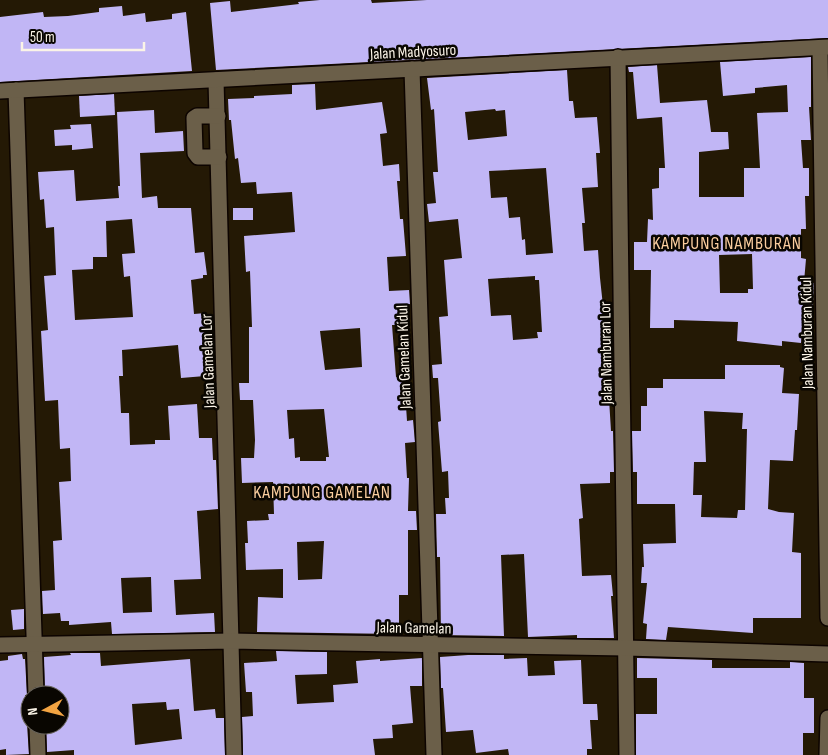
<svg xmlns="http://www.w3.org/2000/svg" width="828" height="755" font-family="'Sofia Sans Condensed',sans-serif">
<rect width="100%" height="100%" fill="#241905"/>
<!-- building -->
<g fill="#c1b6f5" fill-rule="evenodd">
<path d="M320,0H371L372,3L427,0H828V38L216,70L210,3L230,1L231,12L299,4L298,2Z"/>
<path d="M122,6L123,16L145,13L146,22L172,19V14L186,12L192,71L0,82V17L43,12L44,17L68,16L99,12V8Z"/>
<path d="M811,57V107H809L811,140H801L803,168H809V196H805L806,229H801V258L806,259L804,282L814,283L813,305L803,304L801,343L782,341V346L737,341L738,322L674,320V328H650L651,270H634V242H647L648,219L653,220L652,189L659,188V168H665L662,117L637,119L633,72H629L628,67L657,65L660,103L707,100L711,132H728L729,149L699,152V197H744V168H760L757,113L788,112L787,85L755,88V93L723,96L720,62ZM752,254L753,289H748V293H720L719,255Z"/>
<path d="M567,70L569,101H573L575,118L597,117L600,153H596L598,187L582,188L585,223H582L584,251L598,250L600,278L603,306H605L607,334L608,350H602L605,384L608,383L611,431H613L614,472H610V483L580,484L583,518L579,519L582,576L611,575L613,596H611L614,638H577V635L528,637L524,554L501,555L504,636L441,635L440,557H437L436,514H446L445,498H449L448,471L442,472L438,422L441,421L438,378H433L432,365L442,364L439,317L448,316L444,260L462,258L458,219L429,222L427,204L436,203L433,172H438L434,109L431,110L427,78ZM495,109L496,111L505,110L507,136L468,140L465,112ZM546,168L553,253L526,255L525,239L522,240L520,217L509,218L507,197L491,198L489,171ZM535,276V280H539L542,332H537L538,338L513,340L511,315L491,316L488,279Z"/>
<path d="M315,84L316,110L382,102L387,133L380,134L383,166L399,164L400,181H397L400,219H403L406,256L387,257L389,291L409,290L410,304L400,305L402,325H392L396,377L404,376L407,421L413,420L415,442L405,443L407,478H409L408,511H416L417,530H408V595H399V634L257,632L258,597L283,598V569L246,570L245,543H248L247,521L269,520L268,514H274L273,482L242,483L241,458H254L255,440L253,400H240L239,383H249V327H252L250,271L246,272L244,236L295,232L292,192L257,194L256,182L241,183L238,158L235,159L231,120H229L228,99L254,98V96L292,94V85ZM360,328L362,367L325,370L320,331ZM324,409L329,457H326V461H300V457L295,458L294,438L289,439L287,410ZM324,541L322,579L298,580L297,542Z"/>
<path d="M114,94L115,115L80,117L79,96Z"/>
<path d="M154,110L155,133L183,131L184,151L140,153L142,198L157,196L158,208H191L195,253L204,252L207,275H203V278L191,280L194,314L206,313L208,333L202,334L205,376L181,378L178,345L122,350L123,376H119L121,413H129L130,445L155,444V440H170L168,406L197,404L199,438H212L213,460H216L218,509L197,511L201,579L174,580L176,615L214,613L215,632L112,634L111,622L69,625V621H61L60,613L43,614L42,591L55,590L53,541L62,540L59,482L71,481L70,448L60,449L58,400L45,401L41,331L48,330L44,276L56,275L54,227L46,228L44,199L40,200L38,172L74,170L76,201L119,198L118,186H120L117,112ZM132,219L135,253L122,254L124,277L130,276L133,317L75,320L72,270L93,269V257H107L106,221ZM151,577L152,612L123,613L121,578Z"/>
<path d="M91,124L93,148L72,150V145L55,146L54,130L71,129L70,125Z"/>
<rect x="233" y="208" width="20" height="12"/>
<path d="M725,365H780V367L784,368L782,393L799,394L797,430H795L793,461L770,460L768,509L779,512L794,513L792,552L801,553V618H753V633L668,627L666,640L646,639L647,624L643,623L647,583H641L642,567H644L643,544L676,543L675,504H637V472H633L632,431H641V406H647V388H663V379H725ZM704,411L743,413L742,429H747L745,510H738L737,518L701,517L702,495H693L694,462H706Z"/>
<path d="M24,609V629L13,630L11,610Z"/>
<path d="M276,651L327,652V674L295,675L297,704L334,702L333,685L358,683L356,661L380,659V661L422,658V686H410L413,723L392,725L393,738L373,739L375,755H243L242,717L253,716L252,692H246L244,663L277,661Z"/>
<path d="M70,653H100L101,666L190,659L194,711L215,709L216,718H224L225,755H74V750L47,752L46,725H60V695H45L44,657L71,655ZM166,702L167,710L179,709L182,739L135,745L132,704Z"/>
<path d="M22,654L23,659H25L27,695H25L29,754L6,755V749L0,750V661L8,660V656Z"/>
<path d="M468,655H504V659L527,658L528,676L555,675L554,661L581,660L583,704H597L598,720H590L592,749H587V755H509L508,749L476,753L473,730L446,732L443,688H441L440,657Z"/>
<path d="M637,658L712,660V668H790V662L804,663V698H814V733H803V755H636V714H657V678H637Z"/>
</g>
<g fill="none" stroke-linecap="round" stroke-linejoin="round">
<defs>
<g id="minor">
<path d="M820,48L828,618"/>
<path d="M618,57L627,755"/>
<path d="M412,69L434,755"/>
<path d="M216,80L234,755"/>
<path d="M16,90L36,695"/>
<path d="M0,91L828,47"/>
<path d="M218,116H197L194,118L195,153L198,157H219"/>
<path d="M0,645L232,641L626,648L828,654"/>
<path d="M37,725L38,755"/>
<path d="M827,755L828,718"/>
</g>
</defs>
<!-- minor casing -->
<use href="#minor" stroke="#0d0400" stroke-width="18"/>
<!-- minor -->
<use href="#minor" stroke="#6b5f49" stroke-width="15"/>
</g>
<g text-anchor="middle" stroke-width="5" stroke-linejoin="round" paint-order="stroke">
<!-- street labels -->
<g font-size="16" fill="#fbf4e7" stroke="#090601">
<text transform="translate(413 51) rotate(-3)" y="6">Jalan Madyosuro</text>
<text transform="translate(806 333) rotate(-91)" y="6">Jalan Namburan Kidul</text>
<text transform="translate(605 353) rotate(-91)" y="6">Jalan Namburan Lor</text>
<text transform="translate(403 357) rotate(-92)" y="6">Jalan Gamelan Kidul</text>
<text transform="translate(207 361) rotate(-92)" y="6">Jalan Gamelan Lor</text>
<text transform="translate(414 627) rotate(1)" y="6">Jalan Gamelan</text>
</g>
<!-- neighbourhood labels -->
<g font-size="18" letter-spacing="1" fill="#facd9e" stroke="#090601">
<text x="727" y="249">KAMPUNG NAMBURAN</text>
<text x="322" y="498">KAMPUNG GAMELAN</text>
</g>
</g>
<!-- north arrow -->
<g transform="translate(45 710) rotate(263)"><circle r="24" fill="#090601" stroke="#6a655d"/>
<path d="M0-4L9 19L0 12L-9 19Z" fill="#f3a442"/>
<text y="-8" font-size="14" font-weight="bold" text-anchor="middle" fill="#fbf4e7">N</text>
</g>
<!-- scale -->
<path d="M22 42v8h122v-8" fill="none" stroke="#fbf4e7" stroke-width="2.5"/>
<text x="30" y="42" font-size="15" fill="#fbf4e7" stroke="#090601" stroke-width="4" paint-order="stroke">50 m</text>
</svg>
